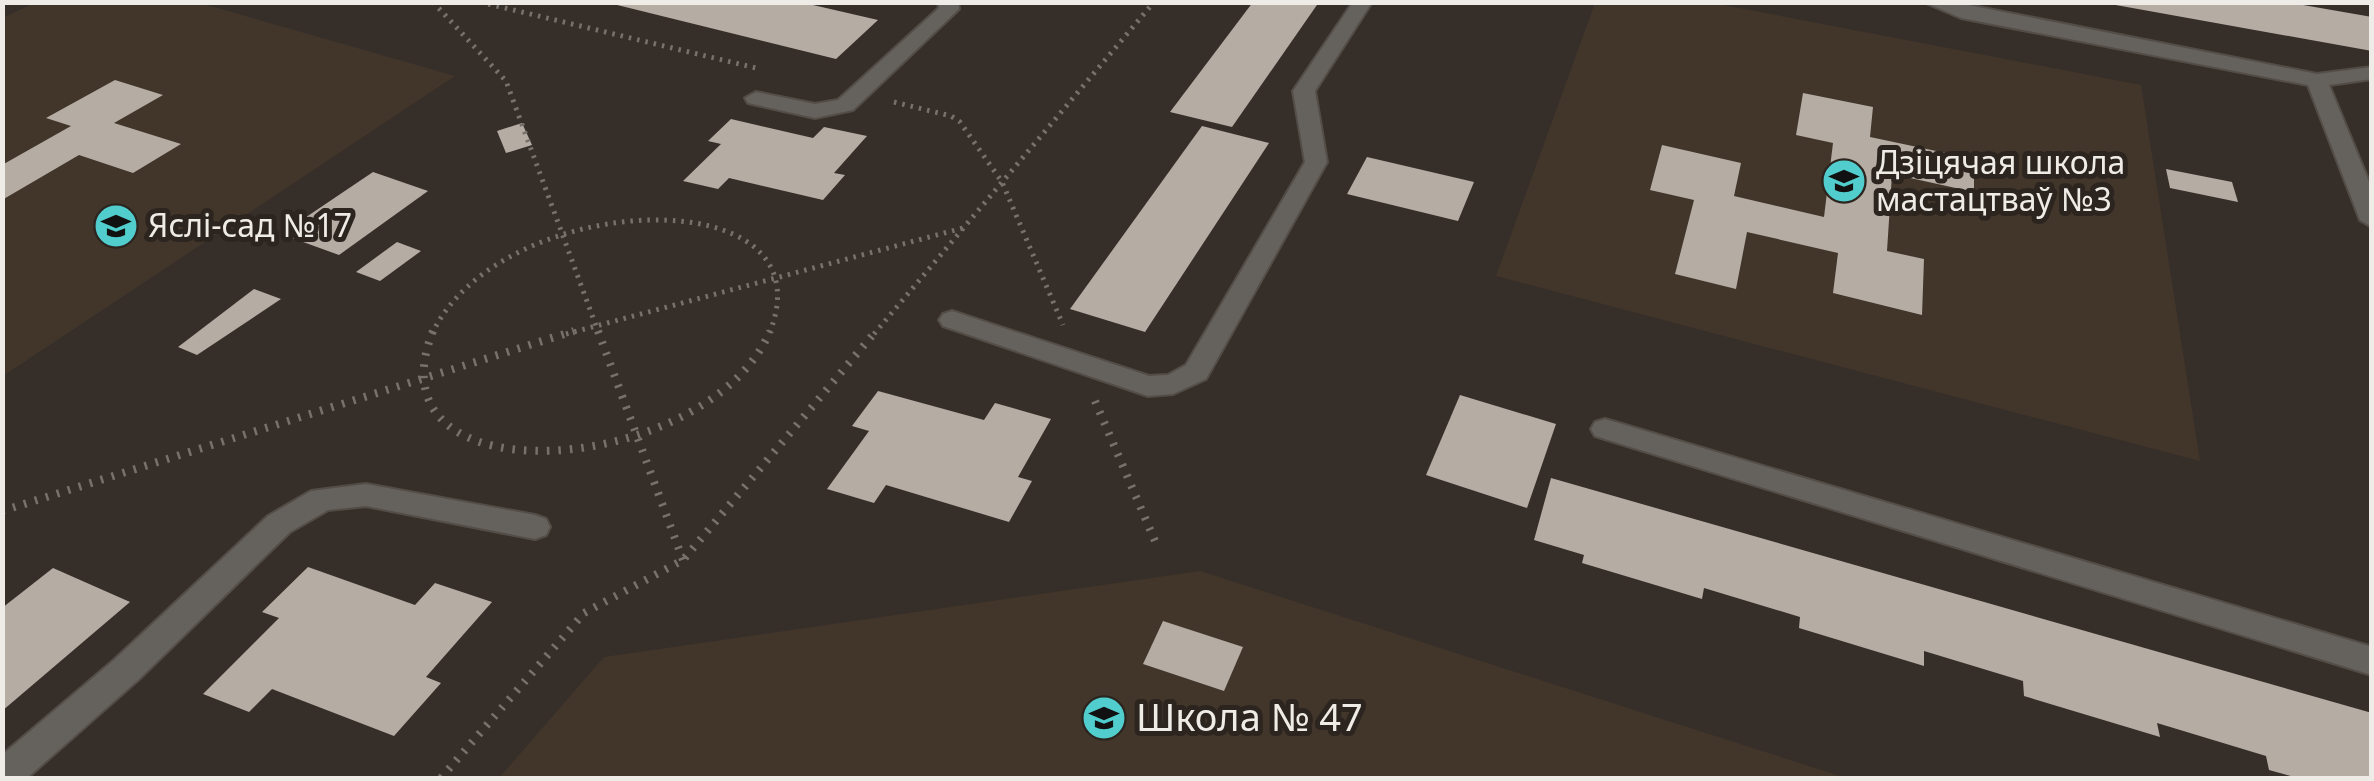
<svg xmlns="http://www.w3.org/2000/svg" width="2374" height="781" font-family="'Noto Sans',sans-serif">
<rect width="100%" height="100%" fill="#362f29"/>
<!-- built -->
<g fill="#42362b">
<path d="M34,3H200L455,76L3,376V18Z"/>
<path d="M1595,3H1713L2141,85L2200,461L1496,276Z"/>
<path d="M1200,571L1846,778H499L604,657Z"/>
</g>
<!-- building -->
<g fill="#b5aca4">
<path d="M605,2H800L878,20L836,59Z"/>
<path d="M1253,2H1319L1232,127L1170,112Z"/>
<path d="M2099,2H2286L2372,17V51Z"/>
<path d="M115,80L163,95L114,123L181,144L133,173L79,155L2,200V165L71,126L46,118Z"/>
<path d="M1803,93L1873,107L1870,137L1974,159V192L1892,174L1887,251L1924,259L1922,315L1833,293L1838,253L1747,232L1736,289L1675,274L1694,200L1650,190L1662,145L1741,163L1734,196L1824,217L1833,143L1796,135Z"/>
<path d="M731,119L813,138L824,127L867,136L834,173L845,175L823,200L729,178L718,189L683,181L721,144L708,141Z"/>
<path d="M522,123L532,145L506,153L497,131Z"/>
<path d="M1202,126L1269,143L1145,332L1070,309Z"/>
<path d="M1367,157L1474,182L1458,221L1347,194Z"/>
<path d="M2166,169L2232,182L2238,202L2170,188Z"/>
<path d="M373,172L428,191L339,255L281,234Z"/>
<path d="M397,242L421,251L380,281L356,272Z"/>
<path d="M254,289L281,299L197,355L178,347Z"/>
<path d="M878,391L984,420L995,403L1051,419L1018,477L1032,481L1009,522L886,485L874,503L827,489L869,431L852,426Z"/>
<path d="M1460,395L1556,424L1527,508L1426,475Z"/>
<path d="M1551,478L2372,713V778H2298L2269,770L2266,756L2157,723L2160,737L2024,696L2023,681L1924,651V666L1799,628L1800,617L1704,588L1702,599L1582,563L1584,555L1534,540Z"/>
<path d="M308,567L415,605L435,583L492,602L426,677L441,683L394,736L272,689L249,712L203,694L279,618L262,612Z"/>
<path d="M53,568L130,602L2,711V608Z"/>
<path d="M1163,621L1243,647L1224,691L1143,664Z"/>
</g>
<g fill="none" stroke-linecap="round" stroke-linejoin="round">
<defs>
<g id="service">
<path d="M938,2H958L959,9L853,110L815,118L748,103L745,98L756,92L815,104L838,100L939,8Z"/>
<path d="M1353,2H1372L1315,91L1327,162L1206,379L1173,394L1148,396L943,326L939,320L943,314L952,311L1149,376L1168,375L1186,365L1305,162L1293,91Z"/>
<path d="M1924,2H1953L2317,74L2372,67V79L2329,85L2372,189V227L2360,220L2308,85L1961,18Z"/>
<path d="M1605,419L2372,647V675L1595,436L1591,429L1595,422Z"/>
<path d="M366,484L535,515L546,519L550,527L546,535L535,539L366,506L328,510L290,532L138,680L27,778H2V755L114,660L268,516L311,491Z"/>
</g>
</defs>
<!-- service casing -->
<use href="#service" stroke="#544d47" stroke-width="4"/>
<!-- path-far1 -->
<g stroke="#77716c" stroke-width="5" stroke-dasharray="2.5 6" stroke-linecap="butt">
<path d="M433,2L506,81L599,334"/>
<path d="M480,2L756,68"/>
<path d="M894,102L951,116L960,122L1002,182L1063,325"/>
<path d="M432,334C499,189 835,175 769,334"/>
<path d="M566,334L963,228"/>
<path d="M874,334L1154,2"/>
</g>
<!-- path -->
<g stroke="#77716c" stroke-width="8" stroke-dasharray="2.5 9" stroke-linecap="butt">
<path d="M433,331C363,505 709,476 770,331"/>
<path d="M598,331L683,560"/>
<path d="M1095,401L1155,541"/>
<path d="M2,511L574,331"/>
<path d="M441,778L584,613L683,560L876,331"/>
</g>
<!-- service -->
<use href="#service" fill="#65625e" fill-rule="evenodd"/>
</g>
<!-- icons -->
<defs>
<symbol id="school-disc" viewBox="-11 -11 22 22"><circle r="9.5" fill="#52cdcd" stroke="#2c251f"/><path d="M0-5L7-2L0 1L-7-2ZM-4 1L0 2.5L4 1V4Q0 6-4 4Z" fill="#111"/></symbol>
</defs>
<g fill-rule="evenodd">
<use href="#school-disc" x="1819" y="156" width="50" height="50"/>
<use href="#school-disc" x="91" y="201" width="50" height="50"/>
<use href="#school-disc" x="1079" y="693" width="50" height="50"/>
</g>
<g text-anchor="middle" stroke-width="10" stroke-linejoin="round" paint-order="stroke">
<!-- poi labels -->
<g font-size="32" fill="#efebe6" stroke="#2c251f" text-anchor="start">
<text x="1876" y="174">Дзіцячая школа<tspan x="1876" dy="37">мастацтваў №3</tspan></text>
<text x="148" y="237">Яслі-сад №17</text>
</g>
<!-- near-poi labels -->
<g font-size="38" fill="#efebe6" stroke="#2c251f" text-anchor="start">
<text x="1136" y="731">Школа № 47</text>
</g>
</g>
<!-- border -->
<rect width="2374" height="781" fill="none" stroke="#efebe6" stroke-width="10"/>
</svg>
